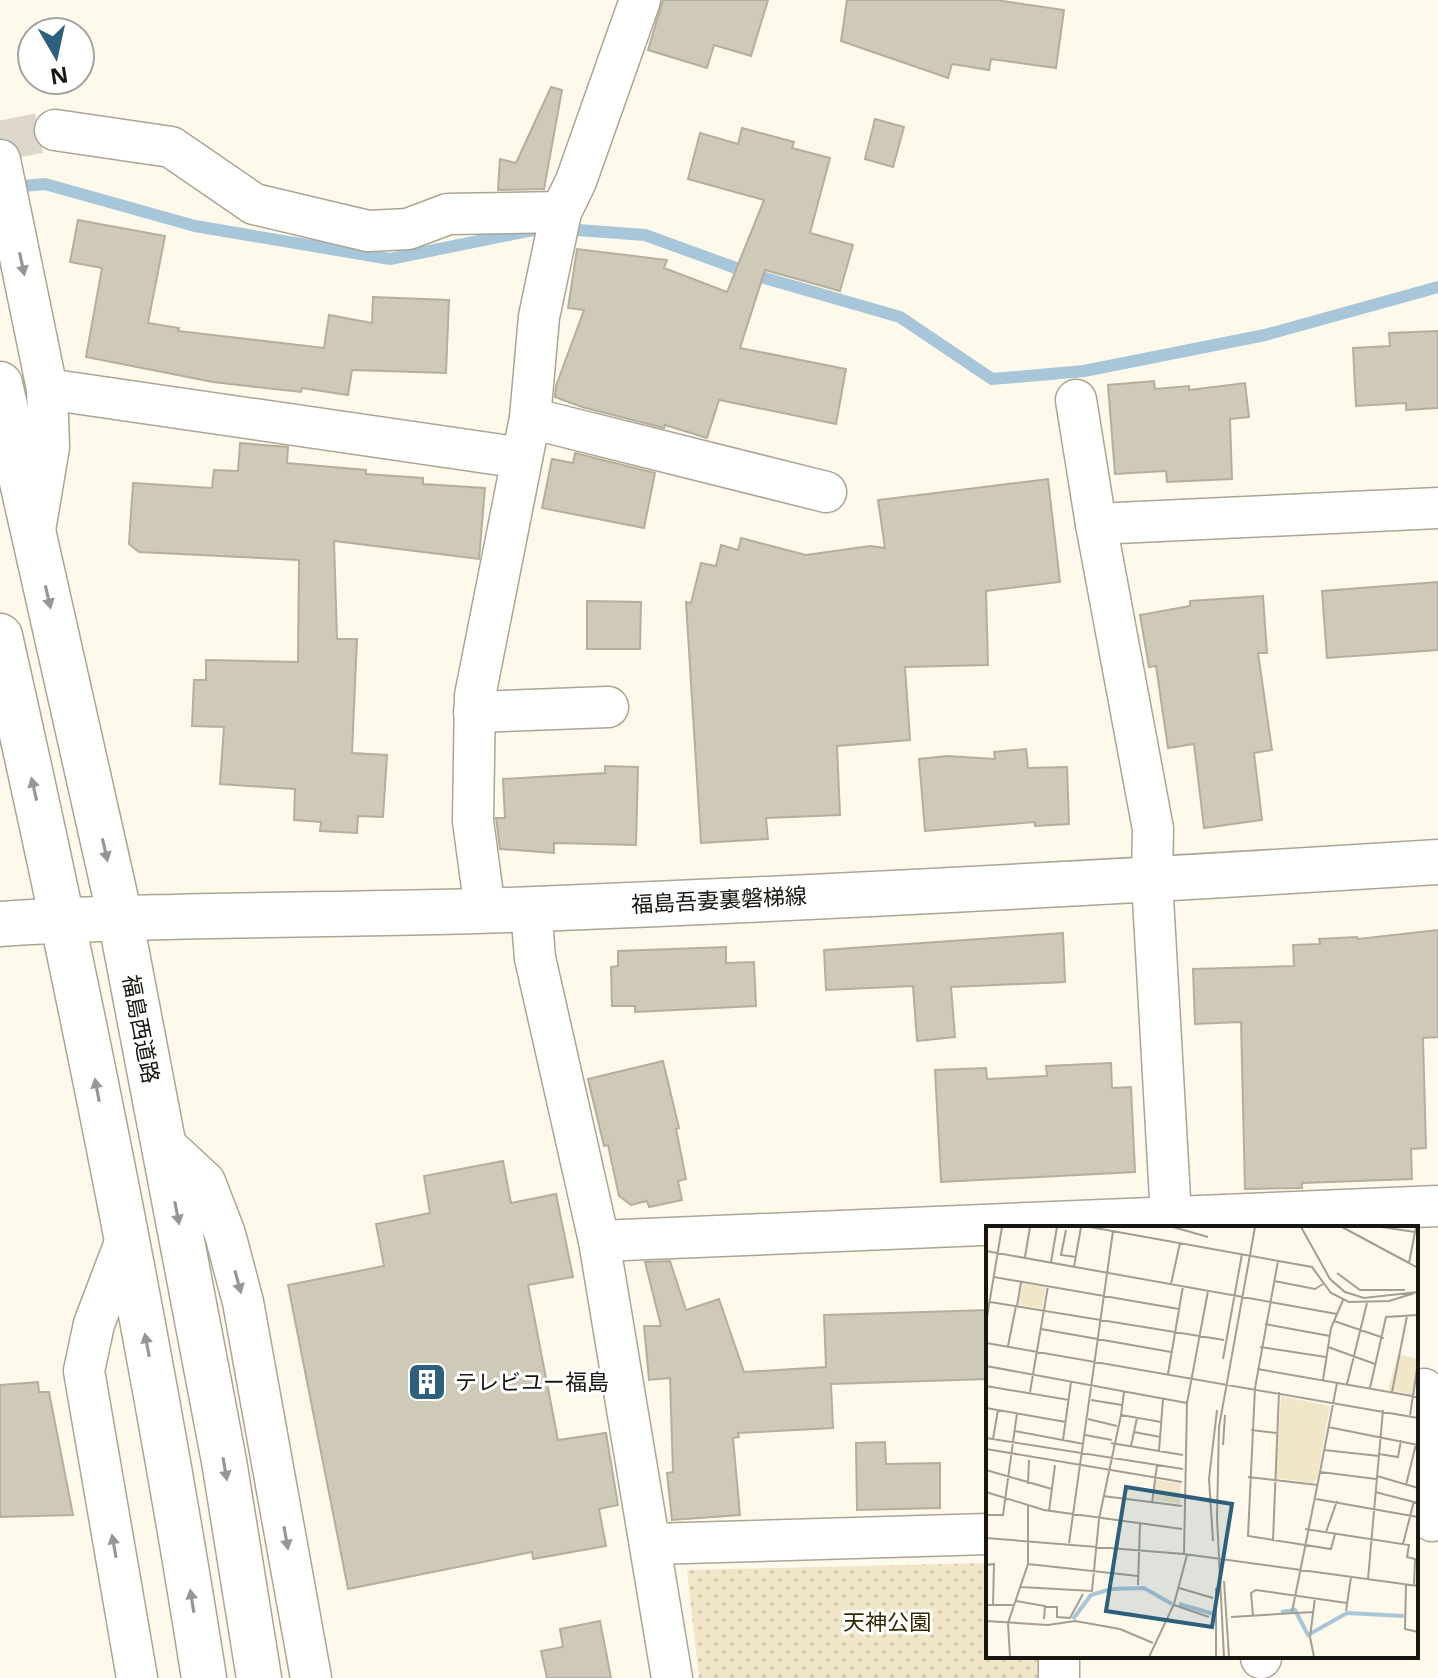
<svg xmlns="http://www.w3.org/2000/svg" width="1438" height="1678" font-family="'Open Sans','Noto Sans JP',sans-serif">
<defs>
<pattern id="park-dots" width="8" height="8" patternUnits="userSpaceOnUse" patternTransform="scale(2)"><rect width="8" height="8" fill="#f1e6c8"/><path d="M2 2h.1M6 6h.1" fill="none" stroke="#cec5ab" stroke-width="1.8" stroke-linecap="round"/></pattern>
</defs>
<rect width="100%" height="100%" fill="#fef9eb"/>
<!-- park -->
<path fill="url(#park-dots)" d="M988,1563V1656H1044V1678H699L687,1570Z"/>
<g fill="none" stroke-linecap="round" stroke-linejoin="round">
<!-- stream -->
<g stroke="#a7c6d9" stroke-width="12">
<path d="M12,187L45,184L195,226L390,259L533,230"/>
<path d="M564,229L645,235L758,276L900,317L992,379L1084,371L1265,335L1438,287"/>
</g>
</g>
<!-- building -->
<g fill="#cfc9b7" stroke="#b4ae9d" stroke-width="2">
<path d="M663,0H768L751,56L714,45L707,68L648,50Z"/>
<path d="M847,0H996L1064,10L1056,68L991,59L989,70L952,64L948,78L841,41Z"/>
<path d="M551,87L562,90L544,189L498,190L500,159L516,163Z"/>
<path d="M875,119L904,127L893,167L865,159Z"/>
<path d="M742,128L794,142L792,148L830,158L810,233L853,245L840,291L765,270L740,348L846,369L836,424L719,400L707,438L665,425L664,428L582,407L555,397L556,386L584,310L568,308L577,249L667,260L664,268L727,292L764,200L688,179L700,133L738,144Z"/>
<path d="M78,220L165,236L148,323L179,328L178,331L324,348L329,315L372,323L373,297L449,300L446,373L352,370L348,395L302,388L301,392L213,382L86,357L102,268L70,262Z"/>
<path d="M1438,331V408L1406,410V403L1356,406L1353,348L1390,346L1389,333Z"/>
<path d="M1154,381L1155,389L1189,386V390L1245,383L1249,417L1230,419L1232,479L1167,482L1166,471L1115,474L1108,385Z"/>
<path d="M240,443L288,447L287,463L366,470V474L423,478V484L485,488L479,559L334,541L337,639H357L352,753L387,755L383,817L358,816L357,833L320,831L321,822L294,820L295,789L220,784L224,727L192,726L194,680H206V660L298,662L299,560L139,552L129,544L133,483L212,488L214,470L238,471Z"/>
<path d="M575,453L655,473L644,528L542,508L552,459L573,463Z"/>
<path d="M1048,479L1060,582L986,591L988,665L905,667L910,740L837,746L840,815L766,818L768,839L701,843L686,602L691,603L701,563L716,566L721,545L738,550L741,538L806,555L870,546L885,548L878,500Z"/>
<path d="M1438,582V650L1327,658L1322,591Z"/>
<path d="M1263,596L1267,653H1258L1272,750L1254,753L1262,820L1204,828L1194,744L1168,748L1156,666L1149,667L1140,615L1190,606V601Z"/>
<path d="M587,601L641,602L640,649H587Z"/>
<path d="M1026,749L1028,768L1067,767L1069,824L1035,826V822L925,831L919,759L947,756L995,759L994,752Z"/>
<path d="M605,766L638,767L636,845L554,843V853L500,849L496,818H505L503,779L605,773Z"/>
<path d="M1438,930V1037L1423,1038L1426,1148L1411,1149L1412,1179L1302,1183V1188L1245,1189L1241,1022L1195,1024L1193,969L1294,966L1293,945L1320,944L1319,939L1357,937L1358,939Z"/>
<path d="M1063,933L1065,982L951,987L955,1037L917,1041L913,986L826,990L824,950Z"/>
<path d="M726,947V963L754,962L756,1006L635,1012V1006H612L611,967L618,966V951Z"/>
<path d="M663,1061L679,1128L676,1129L686,1179L678,1181L682,1200L649,1207L647,1201L631,1205L619,1196L608,1145L604,1146L588,1079Z"/>
<path d="M1111,1063L1112,1088L1131,1087L1135,1172L941,1182L935,1070L986,1068L987,1079L1047,1076L1046,1066Z"/>
<path d="M503,1161L511,1203L556,1194L573,1277L528,1285L558,1440L606,1433L618,1505L599,1509L606,1546L533,1559L532,1552L348,1589L288,1285L384,1266L376,1224L430,1213L424,1176Z"/>
<path d="M670,1261L686,1310L719,1299L744,1372L826,1367L824,1315L988,1310V1379L831,1384L833,1428L738,1433L739,1437L733,1438L740,1515L672,1520L667,1473L673,1472L670,1378L649,1380L644,1326H661L645,1262Z"/>
<path d="M38,1382L39,1392H49L73,1515L0,1517V1385Z"/>
<path d="M885,1442L886,1464L940,1463V1508L857,1510L856,1443Z"/>
<path d="M600,1621L611,1678H547L541,1651L563,1647L560,1629Z"/>
</g>
<g fill="none" stroke-linecap="round" stroke-linejoin="round">
<!-- street-tunnel -->
<path stroke="#dcd7ca" stroke-width="40" stroke-dasharray="40 20" stroke-linecap="butt" d="M0,141L55,130"/>
<defs>
<g id="street">
<path d="M55,130L171,147L254,204L368,231L408,229L448,214L561,212"/>
<path d="M0,160L47,389L49,447L35,530"/>
<path d="M47,389L522,458"/>
<path d="M1076,400L1096,524L1153,829L1152,880L1171,1217"/>
<path d="M530,418L826,492"/>
<path d="M1096,524L1438,508"/>
<path d="M474,712L608,707"/>
<path d="M531,909L535,958L599,1241L672,1678"/>
<path d="M485,910L473,821L475,696L530,418L539,317L561,212L576,181L640,0"/>
<path d="M164,1144L205,1182L225,1234L243,1302L311,1678"/>
<path d="M126,1240L94,1324L84,1371L137,1678"/>
<path d="M599,1241L1438,1206"/>
<path d="M1424,1389L1432,1521"/>
<path d="M651,1544L988,1534"/>
<path d="M1059,1656V1678"/>
<path d="M1261,1656V1658"/>
</g>
<path id="primary" d="M0,924C178,913 357,916 535,909C836,897 1137,881 1438,862"/>
<g id="highway">
<path d="M0,384L120,917L224,1461L259,1678"/>
<path d="M0,636C78,982 149,1328 204,1678"/>
</g>
</defs>
<!-- street casing -->
<use href="#street" stroke="#aba594" stroke-width="43"/>
<!-- primary casing -->
<use href="#primary" stroke="#aba594" stroke-width="47"/>
<!-- highway casing -->
<use href="#highway" stroke="#aba594" stroke-width="47"/>
<!-- street -->
<use href="#street" stroke="#fff" stroke-width="40"/>
<!-- primary -->
<use href="#primary" stroke="#fff" stroke-width="44"/>
<!-- highway -->
<use href="#highway" stroke="#fff" stroke-width="44"/>
</g>
<!-- one-way arrows -->
<defs><path id="oneway-solid" d="M-6-.8H1V-3.2L6.5 0L1 3.2V.8H-6Z" transform="scale(2)"/></defs>
<g fill="#979693">
<use href="#oneway-solid" transform="translate(22 264) rotate(78)"/>
<use href="#oneway-solid" transform="translate(48 597) rotate(77)"/>
<use href="#oneway-solid" transform="translate(34 789) rotate(-103)"/>
<use href="#oneway-solid" transform="translate(105 850) rotate(77)"/>
<use href="#oneway-solid" transform="translate(97 1090) rotate(-101)"/>
<use href="#oneway-solid" transform="translate(177 1213) rotate(79)"/>
<use href="#oneway-solid" transform="translate(238 1282) rotate(75)"/>
<use href="#oneway-solid" transform="translate(147 1345) rotate(-101)"/>
<use href="#oneway-solid" transform="translate(225 1469) rotate(80)"/>
<use href="#oneway-solid" transform="translate(286 1538) rotate(80)"/>
<use href="#oneway-solid" transform="translate(114 1546) rotate(-100)"/>
<use href="#oneway-solid" transform="translate(192 1601) rotate(-99)"/>
</g>
<!-- icons -->
<defs>
<symbol id="building-square" viewBox="-11 -11 22 22"><rect x="-9" y="-9" width="18" height="18" rx="4" fill="#2c607c" stroke="#fff"/><path d="M-4-6H4V6H1V3H-1V6H-4ZM-2.5-4.3h1.7v1.8h-1.7ZM.8-4.3h1.7v1.8H.8ZM-2.5-1h1.7V.8h-1.7ZM.8-1h1.7V.8H.8Z" fill="#fff"/></symbol>
</defs>
<g fill-rule="evenodd">
<use href="#building-square" x="405" y="1360" width="44" height="44"/>
</g>
<g text-anchor="middle" stroke-width="6" stroke-linejoin="round" paint-order="stroke">
<!-- street labels -->
<g font-size="22" fill="#181610" stroke="#fff">
<text transform="translate(719 900) rotate(-3)" y="8">福島吾妻裏磐梯線</text>
<text transform="translate(141 1029) rotate(79)" y="8">福島西道路</text>
</g>
<!-- poi labels -->
<g font-size="22" fill="#181610" stroke="#fff" text-anchor="start">
<text x="455" y="1390">テレビユー福島</text>
</g>
<!-- park labels -->
<g font-size="22" fill="#342800" stroke="#fff">
<text x="887" y="1630">天神公園</text>
</g>
</g>
<!-- overview -->
<g transform="translate(986 1226)">
<rect width="432" height="432" fill="#fef9eb"/>
<path d="M36,57L60,61L56,83L33,79ZM412,128L432,133L429,169L402,164ZM295,170L344,180L331,254L326,257L289,252ZM170,254L195,257L194,278L168,274Z" fill="#f1e6c8"/>
<path fill="none" stroke="#a7c6d9" stroke-width="4" d="M193,378L228,388M295,386L309,384L322,409L361,387L418,390M87,393L105,369L125,363L158,362L186,378"/>
<path fill="none" stroke="#a29e93" stroke-width="2" d="M104,1L326,41L345,67L363,76L403,75L429,67M187,1L222,11M315,1L344,53L359,66L378,72L432,66M356,1L423,37M395,1L429,6M430,1L423,37L432,42M80,4L75,29L90,31M0,25L351,88M39,31L44,1M292,35L269,162L262,310L345,323L349,308M65,36L71,1M88,41L95,1M351,47L374,64H419M8,51L193,83M288,55L329,63L337,58M185,58L194,17M4,76L238,114M31,80L35,56M348,95L398,112M0,97L16,1M279,98L344,110M55,103L185,126M0,117L432,192M22,120L30,80M274,121L340,131M342,121L389,138M237,133L256,28M0,140L201,177M271,143L432,171M182,148L197,60M337,154L345,102L357,74M351,157L334,246L390,253M361,158L381,77M0,160L83,174M384,162L400,91L432,89M44,166L62,60M138,166L135,189L175,196M406,166L421,90M105,174L136,179M0,182L80,196M424,189L432,137M102,193L131,200M342,201L432,219M265,204L290,207M29,205L98,218M148,206L174,211M99,209L126,214M0,212L197,243M7,213L12,184M77,214L85,156M125,217L197,229M237,219L239,189M145,220L151,192M0,223L196,256M338,224L393,230M173,225L177,173M393,228L412,231L415,214M0,244L66,263M391,250L432,262M262,251L332,259M42,258L43,234M420,259L430,218M0,266L58,284L196,303M389,266L432,277M117,270L196,280M330,273L432,291M166,277L171,239M63,285L69,239M0,289H17L31,187M113,293L135,189M319,303L423,319L421,331L429,333L428,360M340,306L351,275M0,312L198,328L432,360M287,314L293,166M227,315L223,253L231,184M83,317L127,5M417,318L428,275M198,328L201,177L222,65M42,338L152,350M0,339L8,338L7,380M382,353L397,184M238,355L243,431M152,359L154,298M420,359L419,403L432,406M35,361L106,365L113,293M193,362L227,372M230,362V431M30,375L59,380L58,393M0,379H29M188,379L223,391M59,381H71V391L84,392L97,368M360,385L365,351M306,386L334,246M267,389L265,367L270,364L361,377M245,391L327,386M0,395L62,399L89,395L134,403L167,417M24,431L22,397L42,338V280M163,431L188,378L201,329M238,431L231,292L233,201L269,1M328,431L324,411L329,372"/>
<path fill="#2c607c" fill-opacity="0.15" stroke="#2c607c" stroke-width="4" d="M140,261L246,278L226,401L120,385Z"/>
<rect width="432" height="432" fill="none" stroke="#181610" stroke-width="4"/>
</g>
<!-- north arrow -->
<g transform="translate(56 56) rotate(171)"><circle r="38" fill="#ffffff" stroke="#a3a29f" stroke-width="2"/>
<path d="M0-6L14 30L0 20L-14 30Z" fill="#2c607c"/>
<text y="-12" font-size="22" font-weight="bold" text-anchor="middle" fill="#181610">N</text>
</g>
</svg>
